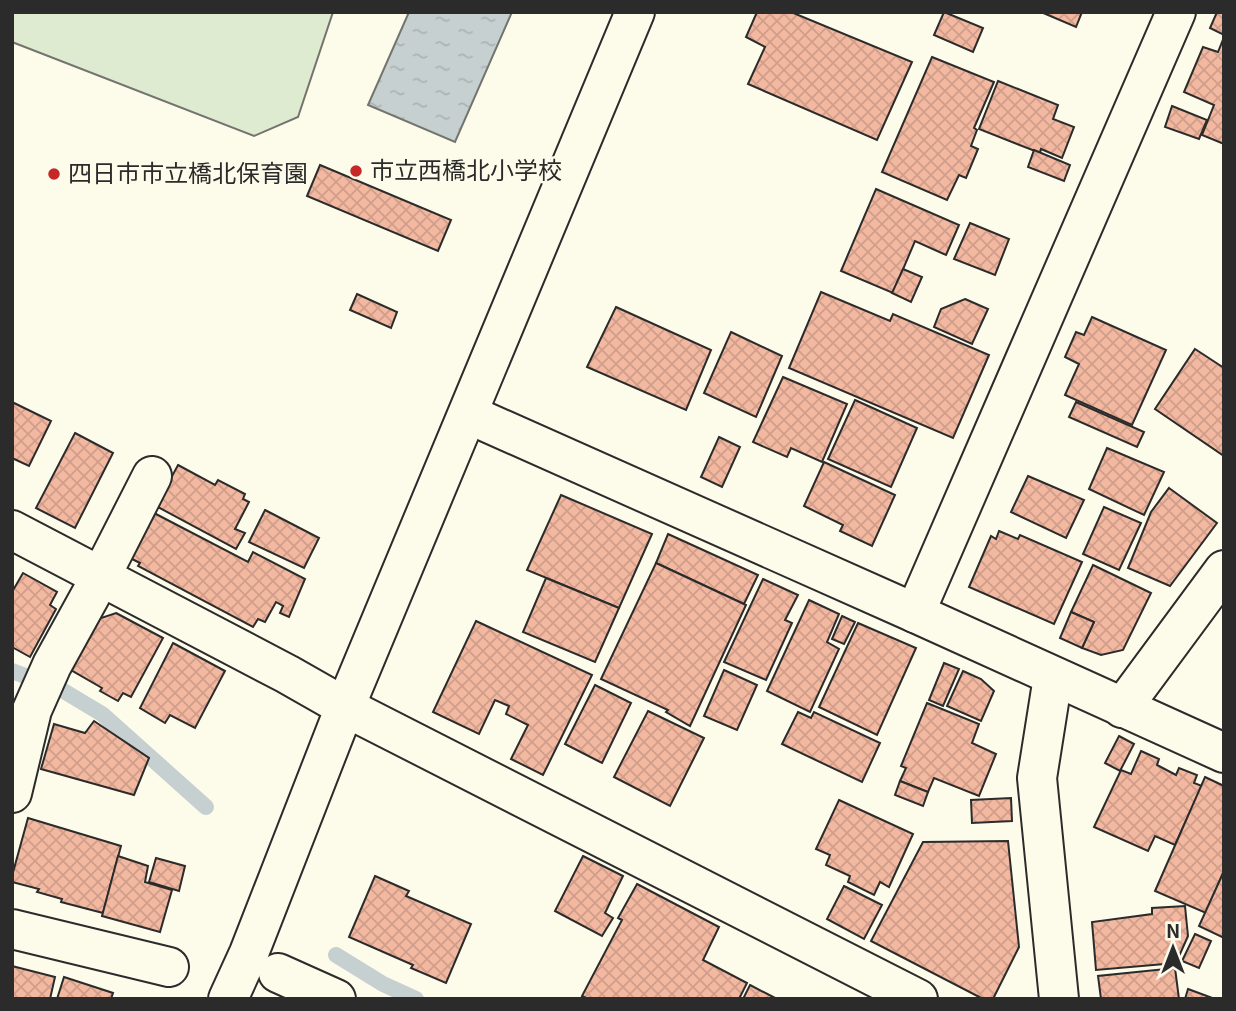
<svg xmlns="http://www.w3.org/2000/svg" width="1236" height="1011" font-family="Georgia,'Noto Sans JP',serif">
<defs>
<pattern id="water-ripples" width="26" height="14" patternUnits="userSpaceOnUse" patternTransform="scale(1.75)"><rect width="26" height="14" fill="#c7d0d0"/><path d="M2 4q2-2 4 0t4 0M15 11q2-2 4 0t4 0" fill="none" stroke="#abb3b3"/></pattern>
<pattern id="building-cross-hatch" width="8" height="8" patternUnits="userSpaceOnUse" patternTransform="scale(1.75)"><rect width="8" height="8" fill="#f2b8a0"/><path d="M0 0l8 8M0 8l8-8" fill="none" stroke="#d09e8a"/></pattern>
</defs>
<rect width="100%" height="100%" fill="#fdfbea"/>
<!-- pitch -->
<path fill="#deebd1" stroke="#74746e" stroke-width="2" d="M12,12H333L298,117L254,136L12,42Z"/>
<!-- water -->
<path fill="url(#water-ripples)" stroke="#74746e" stroke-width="2" d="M409,12H512L455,142L368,105Z"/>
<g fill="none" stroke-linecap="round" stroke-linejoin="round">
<!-- stream -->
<g stroke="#c7d0d0" stroke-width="16">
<path d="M12,671L62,690L102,714L206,807"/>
<path d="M336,955L383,984L416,999"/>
</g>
</g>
<!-- building -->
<g fill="url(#building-cross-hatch)" stroke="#2b2b2b" stroke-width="2">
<path d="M757,12H791L912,62L877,140L748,84L765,47L746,37Z"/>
<path d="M944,12L983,28L973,52L934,35Z"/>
<path d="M1041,12H1082L1076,27Z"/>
<path d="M1217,12H1224V35L1210,28Z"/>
<path d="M1224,37V144L1202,135L1214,105L1184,92L1203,47L1218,52Z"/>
<path d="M932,57L994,82L974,128L977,130L971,146L978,149L966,178L959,175L947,200L882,172Z"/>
<path d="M998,81L1058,105L1053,119L1074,127L1062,158L1041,149L1040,153L979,129Z"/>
<path d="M1172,106L1207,120L1199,139L1165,127Z"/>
<path d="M1034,150L1070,165L1064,181L1028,167Z"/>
<path d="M320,165L451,220L438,251L307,196Z"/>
<path d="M876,189L959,225L946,255L915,241L893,293L841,271Z"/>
<path d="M970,223L1009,239L995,275L954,259Z"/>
<path d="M903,269L922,277L911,302L892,293Z"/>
<path d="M821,292L890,321L893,314L989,355L953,438L789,368Z"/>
<path d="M357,294L397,312L391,328L350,310Z"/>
<path d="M965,299L988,309L972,344L934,327L941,309Z"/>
<path d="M616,307L711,350L686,410L587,367Z"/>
<path d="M1092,317L1166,350L1132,425L1065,395L1079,364L1065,357L1076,332L1084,335Z"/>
<path d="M731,332L782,356L756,417L704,393Z"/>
<path d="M1195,349L1224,368V456L1155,409Z"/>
<path d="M783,377L847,404L822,462L791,448L787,457L753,442Z"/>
<path d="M855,400L917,428L891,487L828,459Z"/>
<path d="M12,402L51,421L29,466L12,458Z"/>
<path d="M1076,402L1144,432L1137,447L1069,417Z"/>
<path d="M75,433L113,453L75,528L36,508Z"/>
<path d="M719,437L740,447L722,487L701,477Z"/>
<path d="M1107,448L1164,472L1144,515L1089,489Z"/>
<path d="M824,462L895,495L872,546L840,531L843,525L804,506Z"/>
<path d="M178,465L215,485L218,480L245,494L243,499L249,502L235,529L245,533L236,549L156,506Z"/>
<path d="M1028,476L1084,500L1066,538L1011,512Z"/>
<path d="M1169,488L1217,523L1170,586L1128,568L1151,512Z"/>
<path d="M561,495L652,534L619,608L527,570Z"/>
<path d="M1104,507L1141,523L1119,570L1083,554Z"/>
<path d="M265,510L319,538L304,568L249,542Z"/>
<path d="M154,513L248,562L253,552L305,579L289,617L280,613L283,606L276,602L265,622L258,619L253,627L138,566L140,563L130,558Z"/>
<path d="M999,531L1018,539L1020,535L1082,562L1054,624L969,587L991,536L996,539Z"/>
<path d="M668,534L758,575L744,604L656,563Z"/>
<path d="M656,563L746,605L690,726L666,712L668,710L601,679Z"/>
<path d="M1093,565L1151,593L1123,650L1101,655L1082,648L1094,622L1071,612Z"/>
<path d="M23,573L57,592L50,605L56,609L30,657L12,647V592Z"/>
<path d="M546,578L619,608L595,662L523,632Z"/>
<path d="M763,579L798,595L785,620L792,623L766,680L724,662Z"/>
<path d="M809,600L839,614L827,642L839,649L810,712L767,691Z"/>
<path d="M1071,612L1094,622L1082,648L1060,638Z"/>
<path d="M116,613L163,638L131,697L123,693L118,701L100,691L102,688L71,670L98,619Z"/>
<path d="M842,616L855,622L844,644L832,639Z"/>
<path d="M476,621L592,675L543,775L511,759L528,725L506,714L509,706L495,700L479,734L433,712Z"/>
<path d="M858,623L916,648L877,735L819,707Z"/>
<path d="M173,643L225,671L195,728L170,715L165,723L140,708Z"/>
<path d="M944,663L959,669L943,706L929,700Z"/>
<path d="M724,670L757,685L737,730L704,716Z"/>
<path d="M963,671L981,679L994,691L981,721L947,706Z"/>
<path d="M595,685L631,703L602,763L565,744Z"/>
<path d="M927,703L979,724L972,743L996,754L979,796L934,778L928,792L900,781L906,768L901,766Z"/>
<path d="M648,711L704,738L670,806L614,777Z"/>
<path d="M798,712L811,718L814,712L880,743L862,782L782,744Z"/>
<path d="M94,721L149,758L134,795L41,769L54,724L85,733Z"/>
<path d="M1119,736L1134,744L1120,771L1105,763Z"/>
<path d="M1141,751L1159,759L1157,765L1176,775L1179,768L1197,775L1194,783L1202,786L1175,845L1155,836L1148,851L1094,827L1121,770L1131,774Z"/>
<path d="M1205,777L1224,786V871L1206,913L1155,891Z"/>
<path d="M900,781L928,792L923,806L895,795Z"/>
<path d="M1011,798L1012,821L972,823L971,800Z"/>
<path d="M839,800L913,834L889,887L880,882L874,895L848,882L850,876L826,865L830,855L816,849Z"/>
<path d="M28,818L121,846L103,913L61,902L62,899L37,892L39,889L12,882V876Z"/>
<path d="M1008,841L1019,947L993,999H983L871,941L923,842Z"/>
<path d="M118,856L148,866L145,882L172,890L160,932L102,916Z"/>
<path d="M583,856L623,876L605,913L613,918L602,936L555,911Z"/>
<path d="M156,858L185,866L179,891L149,882Z"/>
<path d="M1224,871V938L1199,926Z"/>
<path d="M375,876L409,891L406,896L471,924L446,983L411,968L413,965L349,937Z"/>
<path d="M637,884L719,927L703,960L747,983L739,999H588L582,996L622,920L618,918Z"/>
<path d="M844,886L882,905L864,939L827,919Z"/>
<path d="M1185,906L1188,936L1176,963L1096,970L1092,922L1152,914V908Z"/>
<path d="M1195,934L1211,941L1199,968L1182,961Z"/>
<path d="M12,966L55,977L50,999H12Z"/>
<path d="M1175,968L1179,999H1101L1098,976Z"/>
<path d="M64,977L113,993L111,999H57Z"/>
<path d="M750,985L777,999H743Z"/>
<path d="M1188,989L1215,999H1185Z"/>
</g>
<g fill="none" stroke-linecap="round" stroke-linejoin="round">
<defs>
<g id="minor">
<path d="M468,414L915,613L1224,753"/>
<path d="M12,530L287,674L345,707L918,999"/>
<path d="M915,613L1176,12"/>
<path d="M1053,677L1037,778L1059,999"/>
<path d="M1122,708L1224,570"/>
<path d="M12,793L32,710L52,665L100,578L152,476"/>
<path d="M12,929L169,967"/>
<path d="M278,973L336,999"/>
<path d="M228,999L249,953L345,707L635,12"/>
</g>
</defs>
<!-- minor casing -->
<use href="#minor" stroke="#2b2b2b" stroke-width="42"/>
<!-- minor -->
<use href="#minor" stroke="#fdfbea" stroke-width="38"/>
</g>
<!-- markers -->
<g fill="#c62828" stroke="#fdfbea" stroke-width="2.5">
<circle cx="356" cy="171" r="7"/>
<circle cx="54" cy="174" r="7"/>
</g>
<g text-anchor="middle" stroke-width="5" stroke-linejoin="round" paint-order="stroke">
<!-- poi labels -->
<g font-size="24" fill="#2b2b2b" stroke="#fdfbea" text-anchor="start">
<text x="370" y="179">市立西橋北小学校</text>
<text x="68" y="182">四日市市立橋北保育園</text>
</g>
</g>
<!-- border -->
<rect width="1236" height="1011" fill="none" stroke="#2b2b2b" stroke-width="28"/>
<!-- north arrow -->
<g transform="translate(1173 948)" stroke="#fdfbea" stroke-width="5" paint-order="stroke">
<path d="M0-5L12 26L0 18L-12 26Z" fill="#2b2b2b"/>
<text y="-10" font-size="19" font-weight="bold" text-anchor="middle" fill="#2b2b2b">N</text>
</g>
</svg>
